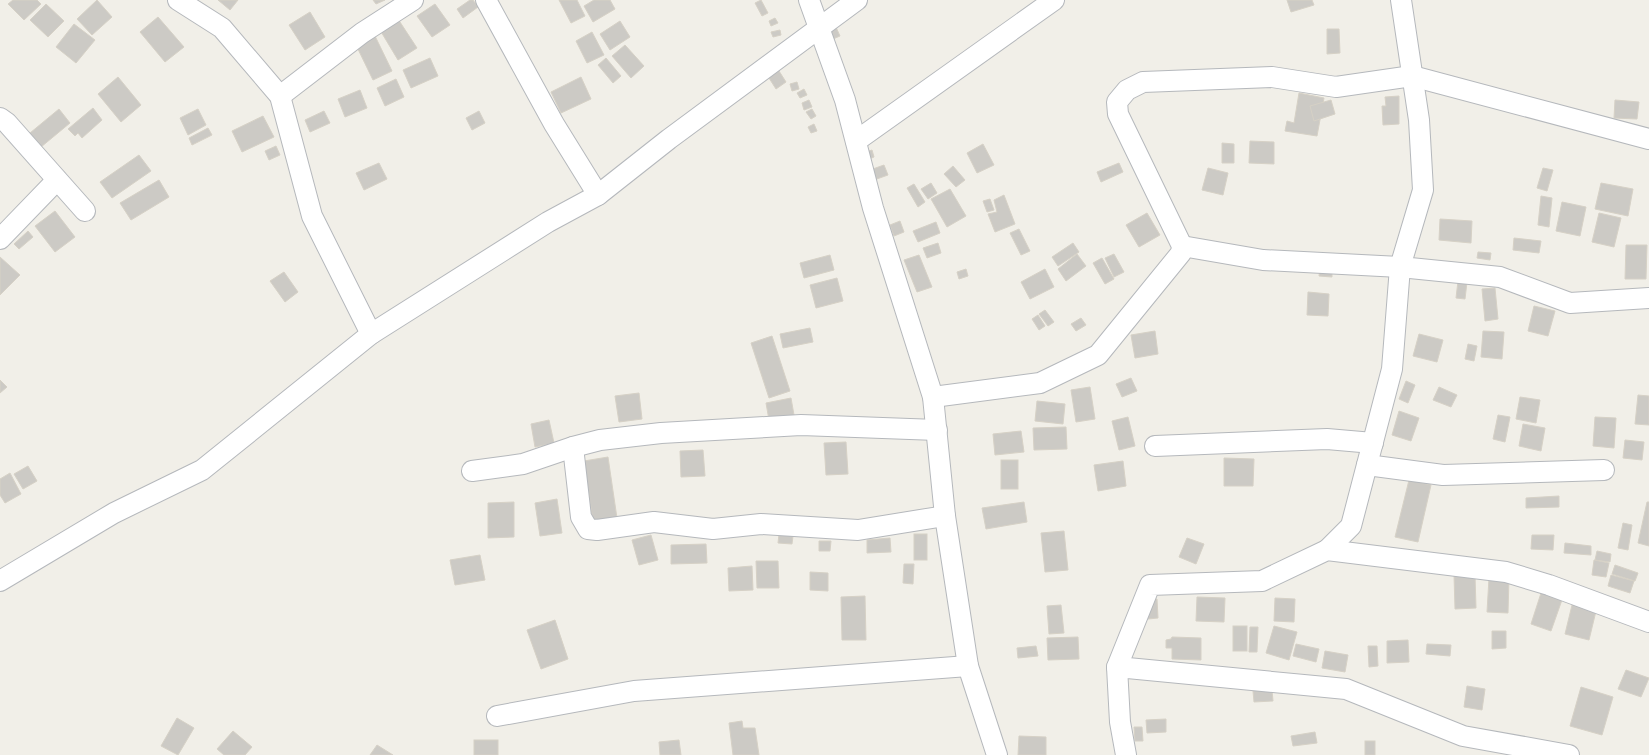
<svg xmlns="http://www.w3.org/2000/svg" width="1649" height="755" font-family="'DejaVu Sans',sans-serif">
<rect width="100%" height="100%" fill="#f1efe8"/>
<!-- building -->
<g fill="#cccac5" stroke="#d6d1c6">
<path d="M13,0H37L41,4L24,20L8,4Z"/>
<path d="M97,0L112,17L92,35L77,19Z"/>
<path d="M218,0H238L230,10Z"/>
<path d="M373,0H385L376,4Z"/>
<path d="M470,0H473L478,7L463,18L457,9Z"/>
<path d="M559,0H577L585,16L571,23Z"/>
<path d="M594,0H610L615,9L593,22L584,6Z"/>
<path d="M761,0L768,13L762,16L755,3Z"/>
<path d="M1287,0H1312L1314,5L1291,12Z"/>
<path d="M46,4L64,21L48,37L30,20Z"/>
<path d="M435,4L450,25L432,37L417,16Z"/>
<path d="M310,12L325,37L305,50L289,25Z"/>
<path d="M158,17L184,47L165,62L140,32Z"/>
<path d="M775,18L778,23L771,26L769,21Z"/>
<path d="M398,19L417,48L398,60L380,30Z"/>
<path d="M620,21L630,37L610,50L600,34Z"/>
<path d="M74,24L95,40L76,63L56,47Z"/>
<path d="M835,25L840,36L826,42L821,30Z"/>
<path d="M1327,29H1339L1340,53L1327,54Z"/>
<path d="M780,30L781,35L773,37L771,32Z"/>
<path d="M592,32L604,55L587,63L576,41Z"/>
<path d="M375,36L392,71L373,80L356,45Z"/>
<path d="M625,45L644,66L631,78L612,56Z"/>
<path d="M430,58L438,76L411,88L403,70Z"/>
<path d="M606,58L621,76L613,83L598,65Z"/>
<path d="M779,71L786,82L776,89L769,78Z"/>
<path d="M118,77L141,105L121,122L98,94Z"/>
<path d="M581,77L591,99L561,113L551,92Z"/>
<path d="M396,79L404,97L385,106L377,88Z"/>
<path d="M797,82L799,89L792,91L790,84Z"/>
<path d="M804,89L807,95L800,98L797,93Z"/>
<path d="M360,90L367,108L345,117L338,99Z"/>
<path d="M1299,93L1324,98L1317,136L1285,131L1287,121L1294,123Z"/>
<path d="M1399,96V124L1383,125L1382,106H1386L1385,97Z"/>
<path d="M809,100L812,107L804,110L802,103Z"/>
<path d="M1331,100L1335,114L1314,121L1310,106Z"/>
<path d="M1615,100L1639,102L1637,119L1614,118Z"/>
<path d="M93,108L102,120L82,138L78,133L75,136L68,129Z"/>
<path d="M59,109L70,123L41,147L30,133Z"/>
<path d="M198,109L206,125L188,135L180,118Z"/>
<path d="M812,109L816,116L811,119L806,112Z"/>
<path d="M324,111L330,123L310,132L305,120Z"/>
<path d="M479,111L485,123L472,130L466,118Z"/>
<path d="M263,116L274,137L242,152L232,131Z"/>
<path d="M814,124L817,131L811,133L808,127Z"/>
<path d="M208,128L212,135L192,145L189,138Z"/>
<path d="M1250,141L1274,142V164L1249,163Z"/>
<path d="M1222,143L1234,144V163H1222Z"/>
<path d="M983,144L994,165L977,173L967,153Z"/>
<path d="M276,146L280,155L269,160L265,151Z"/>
<path d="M872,150L874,157L869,159L866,152Z"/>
<path d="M139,155L151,171L112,198L100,182Z"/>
<path d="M379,163L387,179L364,190L356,173Z"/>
<path d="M1119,163L1123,172L1101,182L1097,172Z"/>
<path d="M884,165L888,175L874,180L870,170Z"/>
<path d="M953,166L965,180L956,187L944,174Z"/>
<path d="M1208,168L1228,173L1223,195L1202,190Z"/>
<path d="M1543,168L1553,170L1547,191L1537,188Z"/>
<path d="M159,180L169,197L131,220L120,203Z"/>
<path d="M931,183L937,193L928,199L921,189Z"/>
<path d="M1601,183L1633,189L1628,216L1595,209Z"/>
<path d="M914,184L925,202L918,207L907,188Z"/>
<path d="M950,189L966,216L947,227L931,199Z"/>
<path d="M1004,195L1015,224L995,232L988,214L997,212L994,200Z"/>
<path d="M1541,196L1552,198L1549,227L1538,225Z"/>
<path d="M990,199L994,210L987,212L983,201Z"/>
<path d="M1562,202L1586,207L1580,236L1556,231Z"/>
<path d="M55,211L75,237L55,252L35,226Z"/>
<path d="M1147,213L1160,235L1139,247L1126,225Z"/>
<path d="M1599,213L1621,218L1614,247L1592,242Z"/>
<path d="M1440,219L1472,221L1471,243L1439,240Z"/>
<path d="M900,221L904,232L894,236L890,225Z"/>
<path d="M936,222L940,233L918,242L913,231Z"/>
<path d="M1019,229L1030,251L1021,255L1010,233Z"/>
<path d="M28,231L33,237L19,249L14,244Z"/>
<path d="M1514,238L1541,241L1539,253L1513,250Z"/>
<path d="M938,243L941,253L927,258L923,248Z"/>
<path d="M1073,243L1079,252L1058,266L1052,257Z"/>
<path d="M1626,245H1647L1646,279H1625Z"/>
<path d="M1478,252L1491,253L1490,260L1477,258Z"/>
<path d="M1077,254L1086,266L1066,281L1058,269Z"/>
<path d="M1114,254L1124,272L1114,277L1105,258Z"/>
<path d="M830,255L834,270L804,278L800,263Z"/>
<path d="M919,255L932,287L917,292L904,260Z"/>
<path d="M0,257L20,275L0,295Z"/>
<path d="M1102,258L1114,279L1105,284L1093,263Z"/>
<path d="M1320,268H1332V277L1319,276Z"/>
<path d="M966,269L968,276L959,279L957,272Z"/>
<path d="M1045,269L1054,287L1030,299L1021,282Z"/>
<path d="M284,272L298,292L285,302L270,281Z"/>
<path d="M837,278L843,301L816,308L810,285Z"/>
<path d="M1458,281L1467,282L1465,299L1456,298Z"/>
<path d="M1495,288L1498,319L1485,321L1482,289Z"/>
<path d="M1308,292L1329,294L1328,316L1307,315Z"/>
<path d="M1534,306L1555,311L1548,336L1528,331Z"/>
<path d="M1045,310L1054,322L1048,326L1039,314Z"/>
<path d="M1038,315L1045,326L1039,330L1032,319Z"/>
<path d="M1081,318L1086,325L1076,331L1071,324Z"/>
<path d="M810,328L813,342L783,348L780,334Z"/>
<path d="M1155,331L1158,354L1135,358L1131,335Z"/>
<path d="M1483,331L1504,332L1502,359L1481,357Z"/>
<path d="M1419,334L1443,340L1437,362L1413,356Z"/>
<path d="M772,336L790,391L769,398L751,343Z"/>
<path d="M1468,344L1477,346L1474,361L1465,359Z"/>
<path d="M1131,378L1137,391L1122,397L1116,384Z"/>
<path d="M0,380L7,387L0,393Z"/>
<path d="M1406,381L1415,385L1408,403L1399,399Z"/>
<path d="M1090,387L1095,419L1076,422L1071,390Z"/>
<path d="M1439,387L1457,395L1451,407L1433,400Z"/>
<path d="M639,393L642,419L619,422L615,396Z"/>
<path d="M1638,395L1649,396V425L1635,424Z"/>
<path d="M1520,397L1540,400L1536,423L1516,419Z"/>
<path d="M791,398L794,415L769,420L766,403Z"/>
<path d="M1037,401L1065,404L1063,424L1035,421Z"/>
<path d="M1399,411L1419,418L1411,441L1392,435Z"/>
<path d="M1498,415L1510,417L1505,442L1493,439Z"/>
<path d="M1128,417L1135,446L1119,450L1112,421Z"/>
<path d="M1595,417L1616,418L1614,448L1593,446Z"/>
<path d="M549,420L554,443L535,447L531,424Z"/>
<path d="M1523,424L1545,428L1541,451L1519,446Z"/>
<path d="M1066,427L1067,449L1034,450L1033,428Z"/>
<path d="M1021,431L1024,452L995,455L993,434Z"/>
<path d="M1625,440L1644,442L1642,460L1623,458Z"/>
<path d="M846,442L848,474L826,475L824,443Z"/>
<path d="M703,450L705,476L681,477L680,451Z"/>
<path d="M608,457L617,518L593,521L584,461Z"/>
<path d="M1224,458L1254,459L1253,486H1224Z"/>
<rect x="1001" y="460" width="17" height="29"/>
<path d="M1123,461L1126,486L1098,491L1094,465Z"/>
<path d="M28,466L37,481L23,489L14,474Z"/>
<path d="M10,473L21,494L5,503L0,495V479Z"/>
<path d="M1409,480L1431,485L1418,542L1395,537Z"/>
<path d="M1559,496V507L1526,508V498Z"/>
<path d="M557,499L562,533L540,536L535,503Z"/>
<path d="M514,502V537L488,538V503Z"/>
<path d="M1024,502L1027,522L986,529L982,508Z"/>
<path d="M1647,502H1649V546L1638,543Z"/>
<path d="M1623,523L1632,525L1628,550L1618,548Z"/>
<path d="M1064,531L1068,570L1045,572L1041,533Z"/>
<path d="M779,534L793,536L792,544L778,543Z"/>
<rect x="914" y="534" width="13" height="26"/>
<path d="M651,535L658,560L639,565L632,540Z"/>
<path d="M1532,535H1554L1553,550L1531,549Z"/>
<path d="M890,538L891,552L867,553V540Z"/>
<path d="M1187,538L1204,544L1196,564L1179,557Z"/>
<path d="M819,541H831L830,551H819Z"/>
<path d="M1565,543L1591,546V555L1564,553Z"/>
<path d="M706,544L707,563L671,564V545Z"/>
<path d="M1597,551L1611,554L1610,562L1595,560Z"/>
<path d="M480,555L485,580L455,585L450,560Z"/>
<path d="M1594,560L1609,563L1606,577L1592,575Z"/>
<path d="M756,561H778L779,588H757Z"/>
<path d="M904,564H914L913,584L903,583Z"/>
<path d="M1615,565L1638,573L1635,581L1612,574Z"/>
<path d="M752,566L753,590L729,591L728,568Z"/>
<path d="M810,572L828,573V591L810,590Z"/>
<path d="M1454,575H1475L1476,608L1455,609Z"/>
<path d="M1611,575L1634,581L1630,593L1608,586Z"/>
<path d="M1489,578H1509L1508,613L1487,612Z"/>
<path d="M1542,590L1563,597L1551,631L1531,624Z"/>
<path d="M865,596L866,640H842L841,597Z"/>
<path d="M1197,597L1225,598L1224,622L1196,621Z"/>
<path d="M1275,598L1295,599L1294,622L1274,621Z"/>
<path d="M1157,599L1158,618L1148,619L1147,600Z"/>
<path d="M1573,601L1597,607L1589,640L1565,634Z"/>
<path d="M1061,605L1064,633L1049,634L1047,606Z"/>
<path d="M555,620L568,659L541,669L527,630Z"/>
<rect x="1233" y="626" width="14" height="25"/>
<path d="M1274,626L1297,632L1289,660L1266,653Z"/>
<path d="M1250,627H1258L1257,652H1249Z"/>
<path d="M1492,631H1506V648L1492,649Z"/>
<path d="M1078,637L1079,659L1048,660L1047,638Z"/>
<path d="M1172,637L1201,638V660L1172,659V648H1166V640L1171,639Z"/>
<path d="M1408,640L1409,662L1387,663V641Z"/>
<path d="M1296,644L1319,649L1316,662L1293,656Z"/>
<path d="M1427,644L1451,645L1450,656L1426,654Z"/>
<path d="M1036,646L1038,656L1018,658L1017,648Z"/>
<path d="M1368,646H1377L1378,666L1369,667Z"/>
<path d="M1325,651L1348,655L1345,672L1322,668Z"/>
<path d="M1626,670L1649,678L1641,697L1618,689Z"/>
<path d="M1467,686L1485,689L1482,710L1464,707Z"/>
<path d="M1581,687L1613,697L1602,735L1570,726Z"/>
<path d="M1272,690L1273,701L1254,702L1253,691Z"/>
<path d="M177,718L194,728L178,755L161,746Z"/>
<path d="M1166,719V732L1147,733L1146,720Z"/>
<path d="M742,721L743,728H755L759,755H733L729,723Z"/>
<path d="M1134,727H1142L1143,741H1135Z"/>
<path d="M233,731L252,747L245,755H224L217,749Z"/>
<path d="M1315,732L1317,743L1293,746L1291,736Z"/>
<path d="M1019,736L1046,737V755H1018Z"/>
<rect x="474" y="740" width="24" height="15"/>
<path d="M679,740L681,755H660L659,742Z"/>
<rect x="1365" y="741" width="10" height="14"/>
<path d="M377,745L393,755H370Z"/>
</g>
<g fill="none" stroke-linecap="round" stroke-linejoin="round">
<defs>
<g id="minor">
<path d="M178,0L222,28L280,96L312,216L371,334"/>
<path d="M486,0L554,124L598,195"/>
<path d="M809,0L845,100L873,208L933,397L945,516L968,666L997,755"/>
<path d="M280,96L362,33L413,0"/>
<path d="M0,118L7,123L85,211"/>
<path d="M856,141L1054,0"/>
<path d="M0,239L57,180"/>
<path d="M1182,246L1263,260L1400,267L1500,277L1570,303L1649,298"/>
<path d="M933,397L1040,383L1098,355L1181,253L1182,246L1118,114L1117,102L1127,90L1143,82L1272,77L1336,87L1412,76L1649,139"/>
<path d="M1155,446L1327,439L1373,443"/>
<path d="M573,447L581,517L588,529L597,530L654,522L713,529L761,524L858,530L945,516"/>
<path d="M1367,465L1443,475L1604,470"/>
<path d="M472,471L523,464L573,447L600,440L661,433L801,425L937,430"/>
<path d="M1327,550L1351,526L1392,369L1400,267L1423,190L1419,120L1401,0"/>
<path d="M0,581L114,513L202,470L371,334L548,222L598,195L669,139L857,0"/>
<path d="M1117,667L1150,585L1262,581L1327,550L1506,572L1549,585L1649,622"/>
<path d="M497,716L634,691L968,666"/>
<path d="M1126,755L1120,722L1117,667L1346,689L1463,736L1569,755"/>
</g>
</defs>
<!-- minor casing -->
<use href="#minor" stroke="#b5b8bc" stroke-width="22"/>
<!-- minor -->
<use href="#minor" stroke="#fff" stroke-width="20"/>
</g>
</svg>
